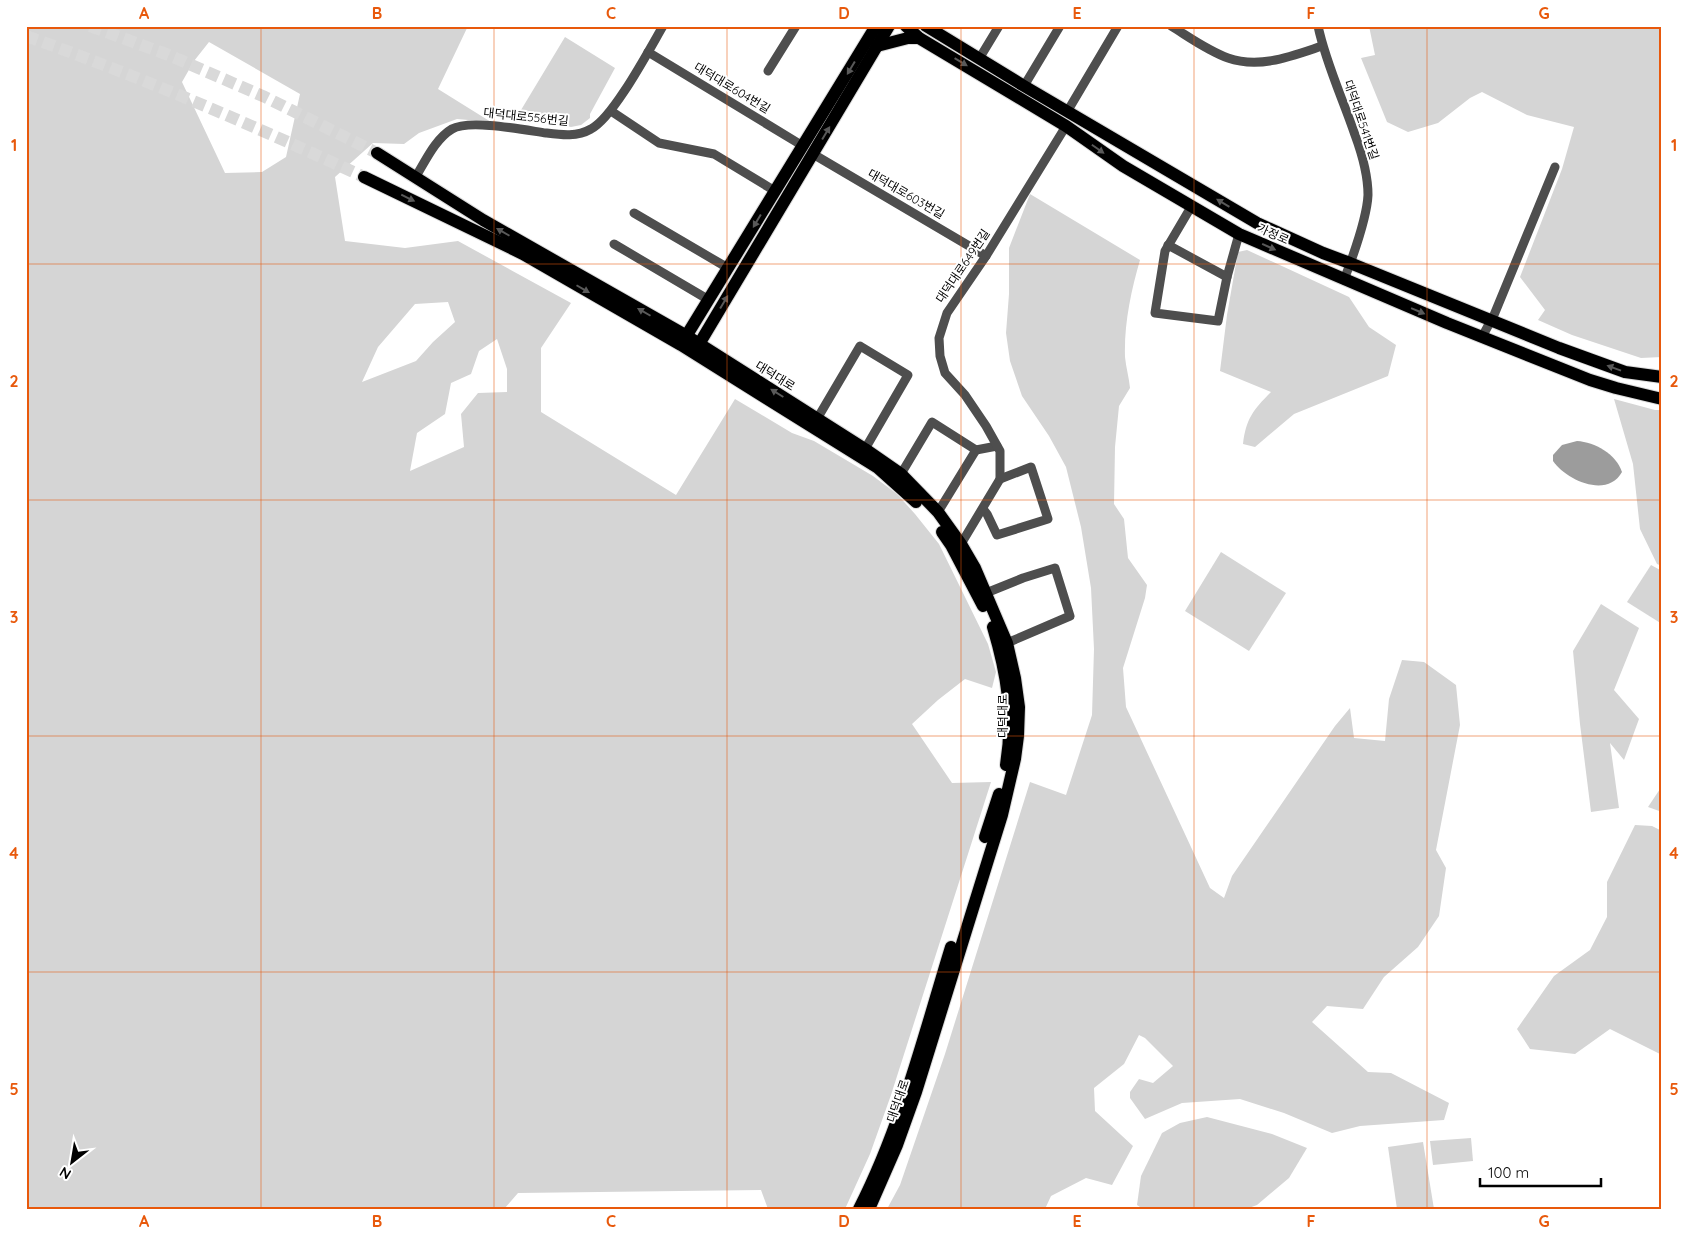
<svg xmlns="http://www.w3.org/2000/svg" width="1688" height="1235" font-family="Quicksand,'Noto Sans KR',sans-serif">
<rect width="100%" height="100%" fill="#fff"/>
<!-- green -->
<g fill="#d5d5d5" fill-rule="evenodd">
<path d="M26,26H468L438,89L491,122L457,119L419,133L404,144L373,143L335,177L345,241L405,248L458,241L571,303L541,348V412L676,495L735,399L792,433L814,441L873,476L897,494L915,514L939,544L988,644L996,672L992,688L965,679L938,700L912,724L952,783L991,782L891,1095L870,1154L845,1209H768L761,1190L518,1193L504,1209H26ZM209,42L300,94L286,157L262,172L225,173L182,82L194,61ZM448,302L455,322L433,342L416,361L362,382L378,347L415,304ZM497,339L507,369V392L478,393L461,414L464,447L410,471L417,433L445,414L451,383L471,374L479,351Z"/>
<path d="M1369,26H1662V357L1641,358L1572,335L1538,320L1545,310L1520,277L1562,169L1574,127L1527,115L1482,92L1470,98L1438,123L1408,132L1387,122L1361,58L1375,55Z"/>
<path d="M565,37L615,68L590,114V118L581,125L571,127L518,115Z"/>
<path d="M1030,194L1140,260C1131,291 1124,324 1125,357C1126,367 1129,378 1130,388L1119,406L1115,447L1114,504L1124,519L1128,558L1147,585L1145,598L1123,668L1126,707L1210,888L1224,898L1232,876L1335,726L1350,708L1354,738L1385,741L1389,699L1402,660L1424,662L1456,685L1460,725L1436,850L1446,868L1439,916L1418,947L1384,977L1363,1009L1327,1006L1312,1022L1368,1072L1391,1073L1449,1103L1444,1120L1360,1126L1332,1133L1284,1113L1240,1099L1182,1103L1145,1119L1130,1098V1092L1139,1079L1153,1083L1173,1066L1145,1038L1139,1035L1124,1064L1094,1088L1095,1111L1133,1146L1112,1185L1086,1178L1051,1196L1045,1209H887L900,1185L945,1054L1030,782L1066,795L1092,715L1094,649L1091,588L1081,527L1066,467L1049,436L1022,396L1010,361L1006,333L1009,294V248Z"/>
<path d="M1247,250L1349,297L1369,327L1396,345L1388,376L1294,414L1255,447L1243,444C1246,419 1253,410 1271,392L1220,371L1227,315L1238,252Z"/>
<path d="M1614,399L1655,410H1662V566L1657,564L1640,529L1633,464Z"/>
<path d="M1221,552L1286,593L1249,651L1185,611Z"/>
<path d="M1651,565L1662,571V624L1627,602Z"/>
<path d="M1601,604L1639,628L1614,690L1639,719L1624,760L1610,743L1619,808L1591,812L1580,724L1573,651Z"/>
<path d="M1662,786V812L1648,807Z"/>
<path d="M1635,825L1652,826L1662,831V1055L1610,1029L1575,1054L1530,1049L1517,1029L1554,976L1590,950L1607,917V882Z"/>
<path d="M1207,1117L1272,1134L1307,1148L1289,1178L1257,1205L1246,1209H1143L1137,1205L1141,1176L1162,1133L1180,1123Z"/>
<path d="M1471,1138L1473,1161L1433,1165L1430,1141Z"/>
<path d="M1423,1142L1434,1209H1397L1388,1147Z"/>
</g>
<!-- water -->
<path fill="#9c9c9c" d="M1577,441C1595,442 1616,454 1622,472C1607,499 1566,480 1553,461V455L1562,445Z"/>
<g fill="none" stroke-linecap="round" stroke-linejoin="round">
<!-- primary-tunnel -->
<g stroke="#d9d9d9" stroke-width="12" stroke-dasharray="12 6" stroke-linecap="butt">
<path d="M90,26L166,54L265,97L377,153"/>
<path d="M26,36C141,77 253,125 364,177"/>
</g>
<defs>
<g id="primary">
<path d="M906,26L919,38L1066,126L1123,166L1239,234L1447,323L1590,380L1616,388L1662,399"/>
<path d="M926,26L1024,86L1257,223L1323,253L1350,263L1559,348L1625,372L1662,377"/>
<path d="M877,46L908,38H919"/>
<path d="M377,153L483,220L687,336L865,449L901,474L938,512L961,544L975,568L1007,643L1015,678L1019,707L1018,736L1015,759L1002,815L916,1092L897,1145L869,1209"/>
<path d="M364,177L523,254L681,345L878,468L916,502"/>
<path d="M682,343L876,26"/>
<path d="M695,351L889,26"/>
<path d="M942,532L951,545L983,606"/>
<path d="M993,627C1007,674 1014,716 1006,765"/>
<path d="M985,837L999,794"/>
<path d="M859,1209C901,1127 924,1035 951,947"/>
</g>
</defs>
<!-- primary casing -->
<use href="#primary" stroke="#dbdbdb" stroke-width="14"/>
<!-- minor -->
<g stroke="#4e4e4e" stroke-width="9">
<path d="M1171,26C1189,37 1208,51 1228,58C1260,69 1292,56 1322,46"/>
<path d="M1318,26C1326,64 1343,99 1355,135C1362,154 1368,174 1368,195C1367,217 1352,259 1344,280"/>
<path d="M648,52L803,146"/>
<path d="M979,59L999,26"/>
<path d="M768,71L796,26"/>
<path d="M1024,86L1060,26"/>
<path d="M611,111L659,143L714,154L775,191"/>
<path d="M1067,112L1118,26"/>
<path d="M813,154L986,256"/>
<path d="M415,178C425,162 435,139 452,129C469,119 525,130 546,133C562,135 577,137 591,129C613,118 649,50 663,26"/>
<path d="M1191,207L1165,251L1155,313L1218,321L1227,277L1239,234"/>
<path d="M634,213L728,268"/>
<path d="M614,244L709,300"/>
<path d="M1168,245L1227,277"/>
<path d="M1482,337L1494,315L1555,167"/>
<path d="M817,419L860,346L908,375L865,449"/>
<path d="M976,450L997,446"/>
<path d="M901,474L932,422L976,450L938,512"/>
<path d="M983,509L987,514L997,535L1048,519L1031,467L1000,479"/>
<path d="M961,544L1000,479V451L986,426L965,395L945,373L940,356L939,338L947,313L986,256L1066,126"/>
<path d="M986,593L1023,578L1055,568L1070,616L1007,643"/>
</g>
<!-- primary -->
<use href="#primary" stroke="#000" stroke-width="12"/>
</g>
<!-- one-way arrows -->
<defs><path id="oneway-solid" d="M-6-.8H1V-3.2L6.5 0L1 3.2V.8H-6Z" transform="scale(1.25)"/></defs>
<g fill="#595959">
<use href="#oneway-solid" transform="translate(961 62) rotate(31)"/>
<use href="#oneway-solid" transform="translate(851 68) rotate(121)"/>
<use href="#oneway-solid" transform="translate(826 133) rotate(-59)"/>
<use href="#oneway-solid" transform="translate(1098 149) rotate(35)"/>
<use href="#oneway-solid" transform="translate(408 198) rotate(26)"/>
<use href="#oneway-solid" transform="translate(1223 203) rotate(-149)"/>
<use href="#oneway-solid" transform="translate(757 221) rotate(121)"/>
<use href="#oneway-solid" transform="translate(503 232) rotate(-150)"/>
<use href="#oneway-solid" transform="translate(1269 247) rotate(24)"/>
<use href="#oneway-solid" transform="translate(583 289) rotate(30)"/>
<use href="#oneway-solid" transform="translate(724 302) rotate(-59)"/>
<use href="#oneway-solid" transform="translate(1418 311) rotate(23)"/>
<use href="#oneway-solid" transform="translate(644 312) rotate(-150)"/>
<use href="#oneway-solid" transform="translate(1614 368) rotate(-160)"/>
<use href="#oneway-solid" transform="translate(777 393) rotate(-148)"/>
</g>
<!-- grid -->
<path fill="none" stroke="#e8590c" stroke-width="1" stroke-opacity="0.55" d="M261,26V1209M494,26V1209M727,26V1209M961,26V1209M1194,26V1209M1427,26V1209M26,264H1662M26,500H1662M26,736H1662M26,972H1662"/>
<g text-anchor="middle" stroke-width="4" stroke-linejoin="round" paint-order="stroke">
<!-- street labels -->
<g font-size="12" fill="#000" stroke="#fff">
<text transform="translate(732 88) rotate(31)" y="4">대덕대로604번길</text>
<text transform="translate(526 117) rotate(6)" y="4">대덕대로556번길</text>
<text transform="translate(1361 120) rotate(71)" y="4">대덕대로541번길</text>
<text transform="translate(906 194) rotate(30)" y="4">대덕대로603번길</text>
<text transform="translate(1273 234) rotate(24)" y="4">가정로</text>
<text transform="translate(963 266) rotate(-56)" y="4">대덕대로649번길</text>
<text transform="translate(775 376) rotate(32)" y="4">대덕대로</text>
<text transform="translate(1003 716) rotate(-90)" y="4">대덕대로</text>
<text transform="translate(898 1101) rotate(-71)" y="4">대덕대로</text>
</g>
</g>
<!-- border -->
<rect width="1688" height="1235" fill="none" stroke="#ffffff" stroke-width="55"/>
<!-- north arrow -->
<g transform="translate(72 1162) rotate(211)" stroke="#ffffff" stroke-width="4" paint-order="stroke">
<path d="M0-4L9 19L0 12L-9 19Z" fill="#000000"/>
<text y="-8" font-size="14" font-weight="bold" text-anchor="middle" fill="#000000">N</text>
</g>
<!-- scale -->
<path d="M1480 1178v8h121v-8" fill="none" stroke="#000000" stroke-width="2.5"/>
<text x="1488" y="1178" font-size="15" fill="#000000" stroke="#ffffff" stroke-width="4" paint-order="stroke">100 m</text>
<rect x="28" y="28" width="1632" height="1180" fill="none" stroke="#e8590c" stroke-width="2"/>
<g font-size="16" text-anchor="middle" font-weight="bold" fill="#e8590c">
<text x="144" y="19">A</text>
<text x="377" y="19">B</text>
<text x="611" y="19">C</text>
<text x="844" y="19">D</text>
<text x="1077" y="19">E</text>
<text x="1311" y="19">F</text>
<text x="1544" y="19">G</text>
<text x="14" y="151">1</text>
<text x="1674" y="151">1</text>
<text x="14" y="387">2</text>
<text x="1674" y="387">2</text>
<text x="14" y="623">3</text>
<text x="1674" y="623">3</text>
<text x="14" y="859">4</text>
<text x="1674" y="859">4</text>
<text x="14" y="1095">5</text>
<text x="1674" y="1095">5</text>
<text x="144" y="1227">A</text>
<text x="377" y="1227">B</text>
<text x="611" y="1227">C</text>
<text x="844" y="1227">D</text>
<text x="1077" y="1227">E</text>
<text x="1311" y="1227">F</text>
<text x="1544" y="1227">G</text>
</g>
</svg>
